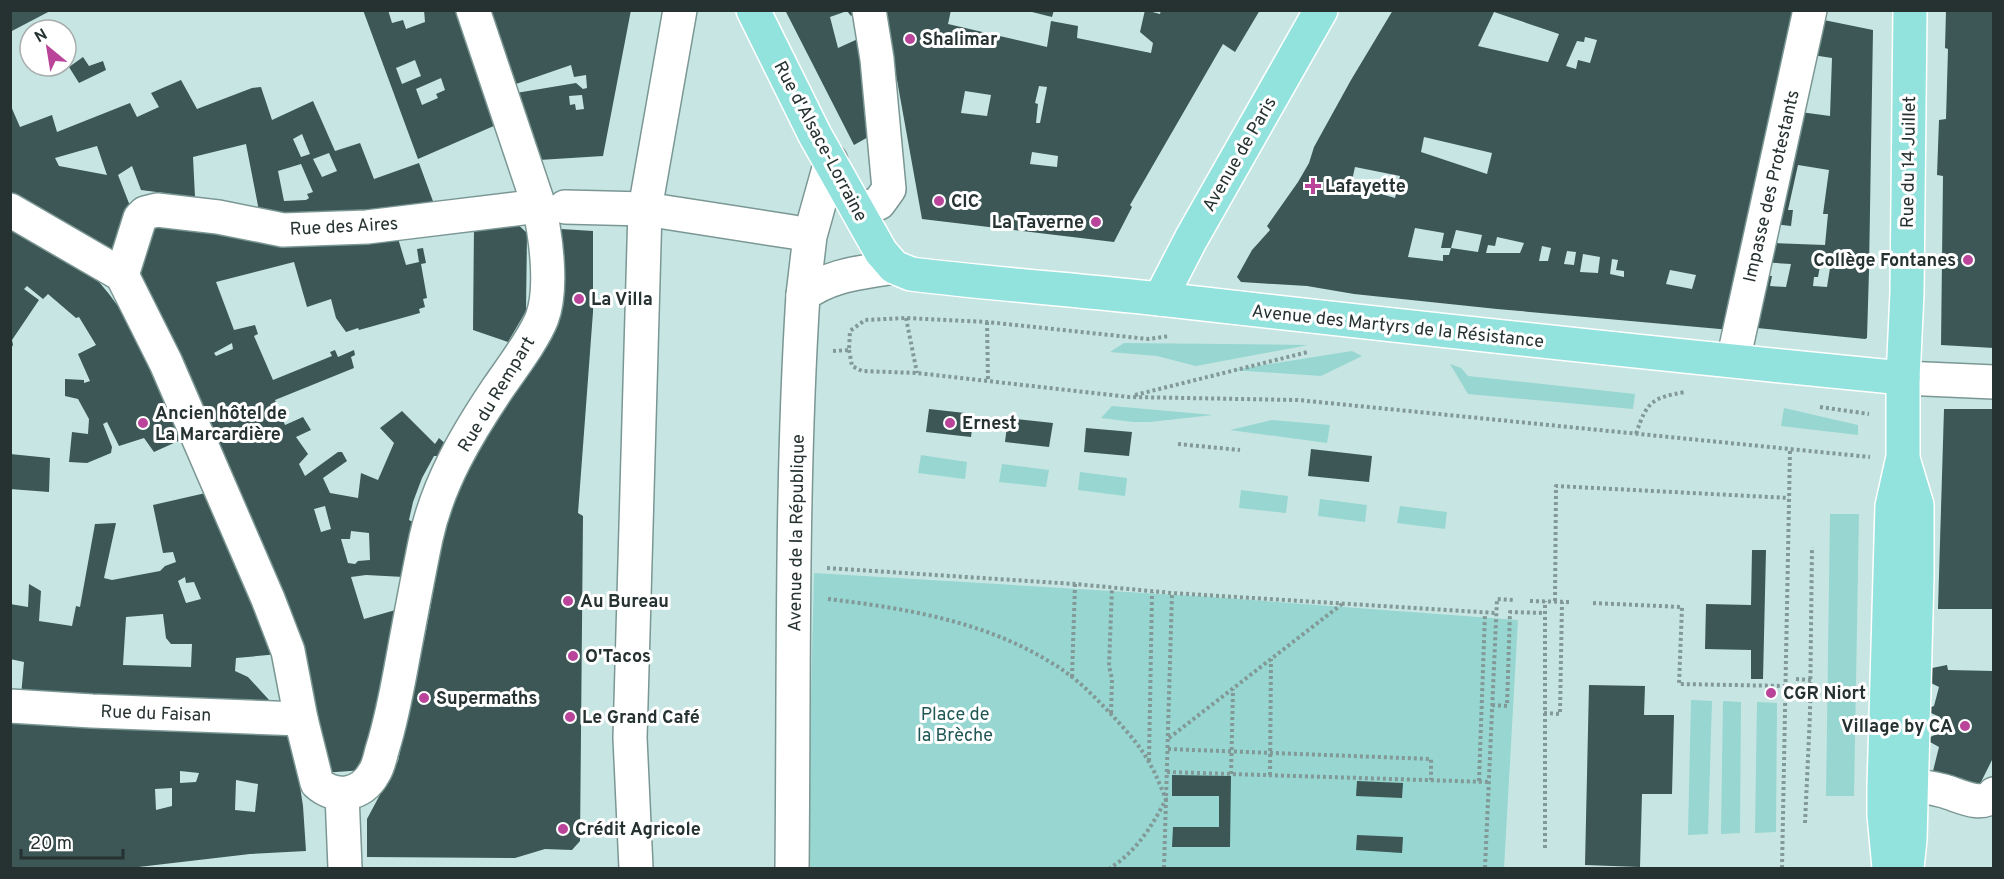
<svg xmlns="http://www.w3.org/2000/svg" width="2004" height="879" font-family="Overpass,sans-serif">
<rect width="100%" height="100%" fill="#c7e6e3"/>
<!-- green -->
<g fill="#97d6d1">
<path d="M1124,343L1308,345L1196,366L1157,356L1110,352Z"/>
<path d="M1352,351L1362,356L1321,376L1233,370Z"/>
<path d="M1450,364L1461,368L1468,376L1635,394L1633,409L1468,394Z"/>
<path d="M1112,406L1213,415L1150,422H1133L1101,418Z"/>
<path d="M1784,408L1858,425V435L1781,426Z"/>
<path d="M1272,420L1330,425L1327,443L1230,430Z"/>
<path d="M921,455L967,462L965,479L918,473Z"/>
<path d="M1002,464L1049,470L1046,487L999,482Z"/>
<path d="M1080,472L1127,478L1125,496L1078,490Z"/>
<path d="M1241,490L1288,496L1286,513L1239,508Z"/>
<path d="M1320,499L1367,505L1365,522L1318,516Z"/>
<path d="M1400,506L1447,512L1445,529L1397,523Z"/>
<path d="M1830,514H1859L1854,796H1826Z"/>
<path d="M814,573L1211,597L1518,620L1504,868H807Z"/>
<path d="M1691,700L1712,701L1708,834L1688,835Z"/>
<path d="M1723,701L1741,702L1740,833L1721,834Z"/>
<path d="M1757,702L1777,703L1776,832L1755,833Z"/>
</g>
<!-- building -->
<g fill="#3c5755" fill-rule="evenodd">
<path d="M10,10H52L10,32Z"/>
<path d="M363,10H388L392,23L403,20L406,29L425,22L424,10H457L496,125L418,159ZM415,60L421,76L402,84L396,68ZM441,78L445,90L436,94L438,98L422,105L416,89Z"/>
<path d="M491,10H631L603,156L539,160L516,93L576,83L583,89L587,88L586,75L574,77L571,65L516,84ZM582,95L584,109L576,110L575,104L570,105L569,96Z"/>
<path d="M785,10H857L851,16L847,11L830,17L838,48L860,38L870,136L854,145Z"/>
<path d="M881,10H951L948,24L1047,47L1051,21L1078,26L1077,38L1151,53L1153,43L1140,32L1145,10L1160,14L1161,10H1260L1235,52L1223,44L1130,205L1132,207L1114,242L922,219L897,80ZM1039,86L1047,87L1040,123H1036L1038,104L1035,103ZM965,91L991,95L987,116L961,113ZM1032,152L1058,156L1057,167L1030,164Z"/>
<path d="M1024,10H1054L1052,17Z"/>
<path d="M1393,10H1803L1731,330L1497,309L1354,294L1307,286L1241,282L1237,277L1252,250L1270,230L1267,226L1298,182L1309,163L1314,147L1351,80ZM1494,12L1559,34L1548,62L1478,46ZM1585,37L1597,40L1590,63L1578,60L1576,69L1566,66L1577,41L1584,42ZM1424,137L1492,153L1487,174L1421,152ZM1355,167L1400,176L1395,198L1351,185ZM1415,228L1444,233L1441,248H1451L1456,230L1482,235L1478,252L1451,248L1449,255H1443V261L1408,257ZM1497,237L1524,243L1520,253H1486L1488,245L1495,246ZM1542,246L1551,248L1548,261H1539ZM1567,251L1576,252L1574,265L1564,264ZM1583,254L1600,257L1598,273L1580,272ZM1612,259L1618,260L1616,270L1624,271V277L1610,274ZM1670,270L1696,275L1692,289L1666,284Z"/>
<path d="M1946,10H1994V348L1941,345L1943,176L1937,175L1939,120L1946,119L1948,49L1945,48Z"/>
<path d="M1814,18L1873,30L1869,271L1867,338L1865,339L1747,327L1758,275L1772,276L1770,286L1786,287L1791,264L1761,262L1793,111L1830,116L1832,58L1806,54ZM1798,165L1829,170L1823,214H1828L1825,245L1772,243L1775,224L1791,226L1793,210H1788ZM1820,266L1830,268L1827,287L1813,286L1814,277H1818Z"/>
<path d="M83,57L89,66L103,61L106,70L79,83L69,67Z"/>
<path d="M181,80L197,109L252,88L261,87L272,120L313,101L335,151L360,143L374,179L419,163L434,204L384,210L260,216L246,144L193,157L195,197L141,190L132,166L118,175L132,211L115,253L10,196V104L20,127L52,115L57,132L130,103L137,117L159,107L151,93ZM302,134L310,154L301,157L293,139ZM97,146L107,175L59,166L55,158ZM329,153L337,171L322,177L313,159ZM301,164L313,192L307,194L309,198L306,200L284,201L278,171Z"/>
<path d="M514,221L527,233L526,311L508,342L473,330L474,226Z"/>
<path d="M151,226L397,235L406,265L419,262L417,249L423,248L426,263L421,264L427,298L423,299L425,307L419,309L420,313L359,330L358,328L346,332L336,318L331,299L307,307L294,262L216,282L234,330L255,325L258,334L254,336L273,380L332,356L330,352L335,350L338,357L354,350L355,355L351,357L354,368L275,400L285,425L303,417L311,430L296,437L308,454L299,464L305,476L338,452H342L347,461L323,478L330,493L358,498L361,473L378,480L394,443L380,428L402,411L435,444L439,438L448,446L442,456H434L422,478L413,502L409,520L415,523L404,577L366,575L351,577L364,619L399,609L364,770L322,773L133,268L144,262L147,236ZM232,343L233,349L216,356L214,353ZM325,506L331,529L321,532L314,509ZM351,531L369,533L370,560L358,561L355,564L348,563L341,539H350Z"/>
<path d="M10,228L85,271L99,282L109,294L131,324L185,438L154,452L144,438L119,446L107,422L103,424L112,447L111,453L87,463L69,462L72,432L88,434L89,419L78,399L65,396V379L84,380V383L90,381L78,354L96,345L79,317L76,318L48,294L43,299L27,286L24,289L39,300L12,340L13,345L10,350Z"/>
<path d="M561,229L593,231V312L578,513L583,516L580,841L572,850L545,849L515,858L367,857V819L398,761L425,636L448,513L445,512L500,414L561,314Z"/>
<path d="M929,409L974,414L971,437L926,432Z"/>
<path d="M1944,409H1994V609H1938Z"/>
<path d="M1008,418L1053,423L1049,447L1005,442Z"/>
<path d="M1086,428L1132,432L1129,456L1084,452Z"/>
<path d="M1311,449L1372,456L1369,482L1308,476Z"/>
<path d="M10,454L50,458L49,492L10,489Z"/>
<path d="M210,492L279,654L236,658L235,671L248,677L270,701L267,703L21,696L24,662L10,659V604L28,607L29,584L41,591L39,621L72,626L76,606L80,607L95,524L116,523L104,578L112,580L160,571L165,566L176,562L173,552L163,553L153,505ZM185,577L186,583L194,582L201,599L186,603L178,581ZM163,614L166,638L171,644H192L191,667L123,665L126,617Z"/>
<path d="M1752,550H1766L1763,679H1751V650L1705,649L1706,604L1751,605Z"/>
<path d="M1947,665L1948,670L1994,671V756L1980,784L1933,771L1939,747L1930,742V737L1935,735L1940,717L1931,713V707L1934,706L1939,687L1931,683L1932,668Z"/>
<path d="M1589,685L1645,686L1644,715H1674L1672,794H1642L1640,867L1585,865Z"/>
<path d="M10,722L29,725L64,724L292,734L303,806L306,851L250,854L130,868H10ZM180,771L199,773L196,782L180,783ZM236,780L258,784L255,812L235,810ZM172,788V806L156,810L155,789Z"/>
<path d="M1172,775L1231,776L1230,847H1172L1173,827H1219V796H1172Z"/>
<path d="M1357,781L1403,783L1402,798L1356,796Z"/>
<path d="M1357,835L1403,837L1402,853L1356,850Z"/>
</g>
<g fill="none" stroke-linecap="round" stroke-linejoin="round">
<defs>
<g id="minor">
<path d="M565,207L645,209L793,232"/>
<path d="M10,210L122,275"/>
<path d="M859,211L879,203L889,189L877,59L869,10"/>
<path d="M122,275L166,363L268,599L288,651L301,719L317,783C336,800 362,795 374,773C379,766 380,756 383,747C391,721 396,695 401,668C409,625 417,581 426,538C438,483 467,434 498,388C511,369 534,339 542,318C553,289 546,237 539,206L473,10"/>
<path d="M122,275L140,218L145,213L157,210L218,217L283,230L367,227L539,206"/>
<path d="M803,295L810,236L831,161"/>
<path d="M1733,361L1810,10"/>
<path d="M1903,378L1994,382"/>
<path d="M10,706L92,711L301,719"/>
<path d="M1911,786C1922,786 1933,788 1944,791C1959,795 1982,809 1994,794"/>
<path d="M342,794L345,868"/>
<path d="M636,868L630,738L645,209L680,10"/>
<path d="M792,868C794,677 791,485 803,295C832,274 860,273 894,267"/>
</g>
<g id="major">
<path d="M753,10L815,135L881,252L894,267L911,274C994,284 1077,290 1160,299C1408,327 1655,354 1903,378"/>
<path d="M1160,299L1191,239L1321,10"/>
<path d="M1904,462L1917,505V575L1910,839L1907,868"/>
<path d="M1889,868L1884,815V788L1892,506L1903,457V378L1907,293L1910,10"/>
</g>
</defs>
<!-- minor casing -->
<use href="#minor" stroke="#7b9794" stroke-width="36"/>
<!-- major casing -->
<use href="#major" stroke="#fff" stroke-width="36"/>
<!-- path -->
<g stroke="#829997" stroke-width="4" stroke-dasharray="3 3" stroke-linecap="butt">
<path d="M906,318L917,373"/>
<path d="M987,322L988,380"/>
<path d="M849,350L852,366L862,371L917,373L1129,397L1298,400L1870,457"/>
<path d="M833,351L849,350L850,331L865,320L906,318L987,322L1148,339L1170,336"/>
<path d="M1135,395L1308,352"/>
<path d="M1820,407L1869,414"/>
<path d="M1636,434C1647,401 1652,398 1685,392"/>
<path d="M1178,444L1240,450"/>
<path d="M827,568L1075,584L1172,593L1496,613"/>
<path d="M828,599C903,608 984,621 1050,662C1073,675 1091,693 1109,712C1124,728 1141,746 1151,766C1157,776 1161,788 1166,799C1153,825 1135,853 1110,868"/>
<path d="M1530,601L1569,602"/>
<path d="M1555,601L1556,486L1789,498"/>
<path d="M1593,603L1682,607L1679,684L1785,686"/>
<path d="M1072,677L1075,584"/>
<path d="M1796,679L1811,680"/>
<path d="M1492,705L1507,706L1510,612L1544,613"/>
<path d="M1111,713L1112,679L1109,666L1112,588"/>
<path d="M1544,713L1560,714L1562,602"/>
<path d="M1169,738L1342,604"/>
<path d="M1168,749L1431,759V780"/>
<path d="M1149,761L1152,592"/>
<path d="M1167,772L1489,782"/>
<path d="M1231,774L1233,689"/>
<path d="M1270,775L1271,659"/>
<path d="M1479,781L1485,613"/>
<path d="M1805,823L1810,714L1812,547"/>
<path d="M1545,848V601"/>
<path d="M1164,868L1172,593"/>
<path d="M1485,868L1497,599L1514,600"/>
<path d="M1782,868L1790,449"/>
</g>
<!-- minor -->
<use href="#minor" stroke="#fff" stroke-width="33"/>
<!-- major -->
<use href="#major" stroke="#92e2dd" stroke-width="33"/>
</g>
<!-- markers -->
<g fill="#ba449a" stroke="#fff" stroke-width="2">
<circle cx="910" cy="39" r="6"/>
<path d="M1310 177h6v6h6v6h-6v6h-6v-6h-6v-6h6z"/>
<circle cx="939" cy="201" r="6"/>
<circle cx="1096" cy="222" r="6"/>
<circle cx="1968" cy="260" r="6"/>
<circle cx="579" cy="299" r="6"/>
<circle cx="143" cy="423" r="6"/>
<circle cx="950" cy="423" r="6"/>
<circle cx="568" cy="601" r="6"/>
<circle cx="573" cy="656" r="6"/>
<circle cx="1771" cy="693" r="6"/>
<circle cx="424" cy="698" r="6"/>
<circle cx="570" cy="717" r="6"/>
<circle cx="1965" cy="726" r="6"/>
<circle cx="563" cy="829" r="6"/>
</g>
<g text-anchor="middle" stroke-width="6" stroke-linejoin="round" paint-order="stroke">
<!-- poi labels -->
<g font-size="18" font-weight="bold" fill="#263231" stroke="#fff" text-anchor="start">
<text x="922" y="45">Shalimar</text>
<text x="1325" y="192">Lafayette</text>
<text x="951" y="207">CIC</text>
<text x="1084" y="228" text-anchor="end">La Taverne</text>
<text x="1956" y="266" text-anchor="end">Collège Fontanes</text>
<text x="591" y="305">La Villa</text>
<text x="155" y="419">Ancien hôtel de<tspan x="155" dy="21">La Marcardière</tspan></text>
<text x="962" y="429">Ernest</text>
<text x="580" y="607">Au Bureau</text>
<text x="585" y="662">O'Tacos</text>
<text x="1783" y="699">CGR Niort</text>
<text x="436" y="704">Supermaths</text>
<text x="582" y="723">Le Grand Café</text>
<text x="1953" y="732" text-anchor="end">Village by CA</text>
<text x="575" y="835">Crédit Agricole</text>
</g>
<!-- street labels -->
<g font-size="18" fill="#263231" stroke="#fff">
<text transform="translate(821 141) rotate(62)" y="6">Rue d'Alsace-Lorraine</text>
<text transform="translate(1239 154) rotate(-60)" y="6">Avenue de Paris</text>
<text transform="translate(1908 162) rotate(-89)" y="6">Rue du 14 Juillet</text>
<text transform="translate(1771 186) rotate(-77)" y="6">Impasse des Protestants</text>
<text transform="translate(344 226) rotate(-3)" y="6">Rue des Aires</text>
<text transform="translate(1398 326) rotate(6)" y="6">Avenue des Martyrs de la Résistance</text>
<text transform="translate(496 394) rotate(-59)" y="6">Rue du Rempart</text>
<text transform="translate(796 533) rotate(-89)" y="6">Avenue de la République</text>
<text transform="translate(156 713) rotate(2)" y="6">Rue du Faisan</text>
</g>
<!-- park labels -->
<g font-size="18" fill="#205754" stroke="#fff">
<text x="955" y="720">Place de<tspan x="955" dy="21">la Brèche</tspan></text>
</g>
</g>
<!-- border -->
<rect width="2004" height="879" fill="none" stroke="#263231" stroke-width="24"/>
<!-- north arrow -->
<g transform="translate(48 48) rotate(330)"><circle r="28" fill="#ffffff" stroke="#a8adad" stroke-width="1.5"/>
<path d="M0-4.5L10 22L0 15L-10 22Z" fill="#ba449a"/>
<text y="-9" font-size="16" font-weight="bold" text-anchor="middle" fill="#263231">N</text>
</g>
<!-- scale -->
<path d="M21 849v9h102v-9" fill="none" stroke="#263231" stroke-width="3"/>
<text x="30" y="849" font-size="18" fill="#263231" stroke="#ffffff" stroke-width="4.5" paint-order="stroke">20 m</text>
</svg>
